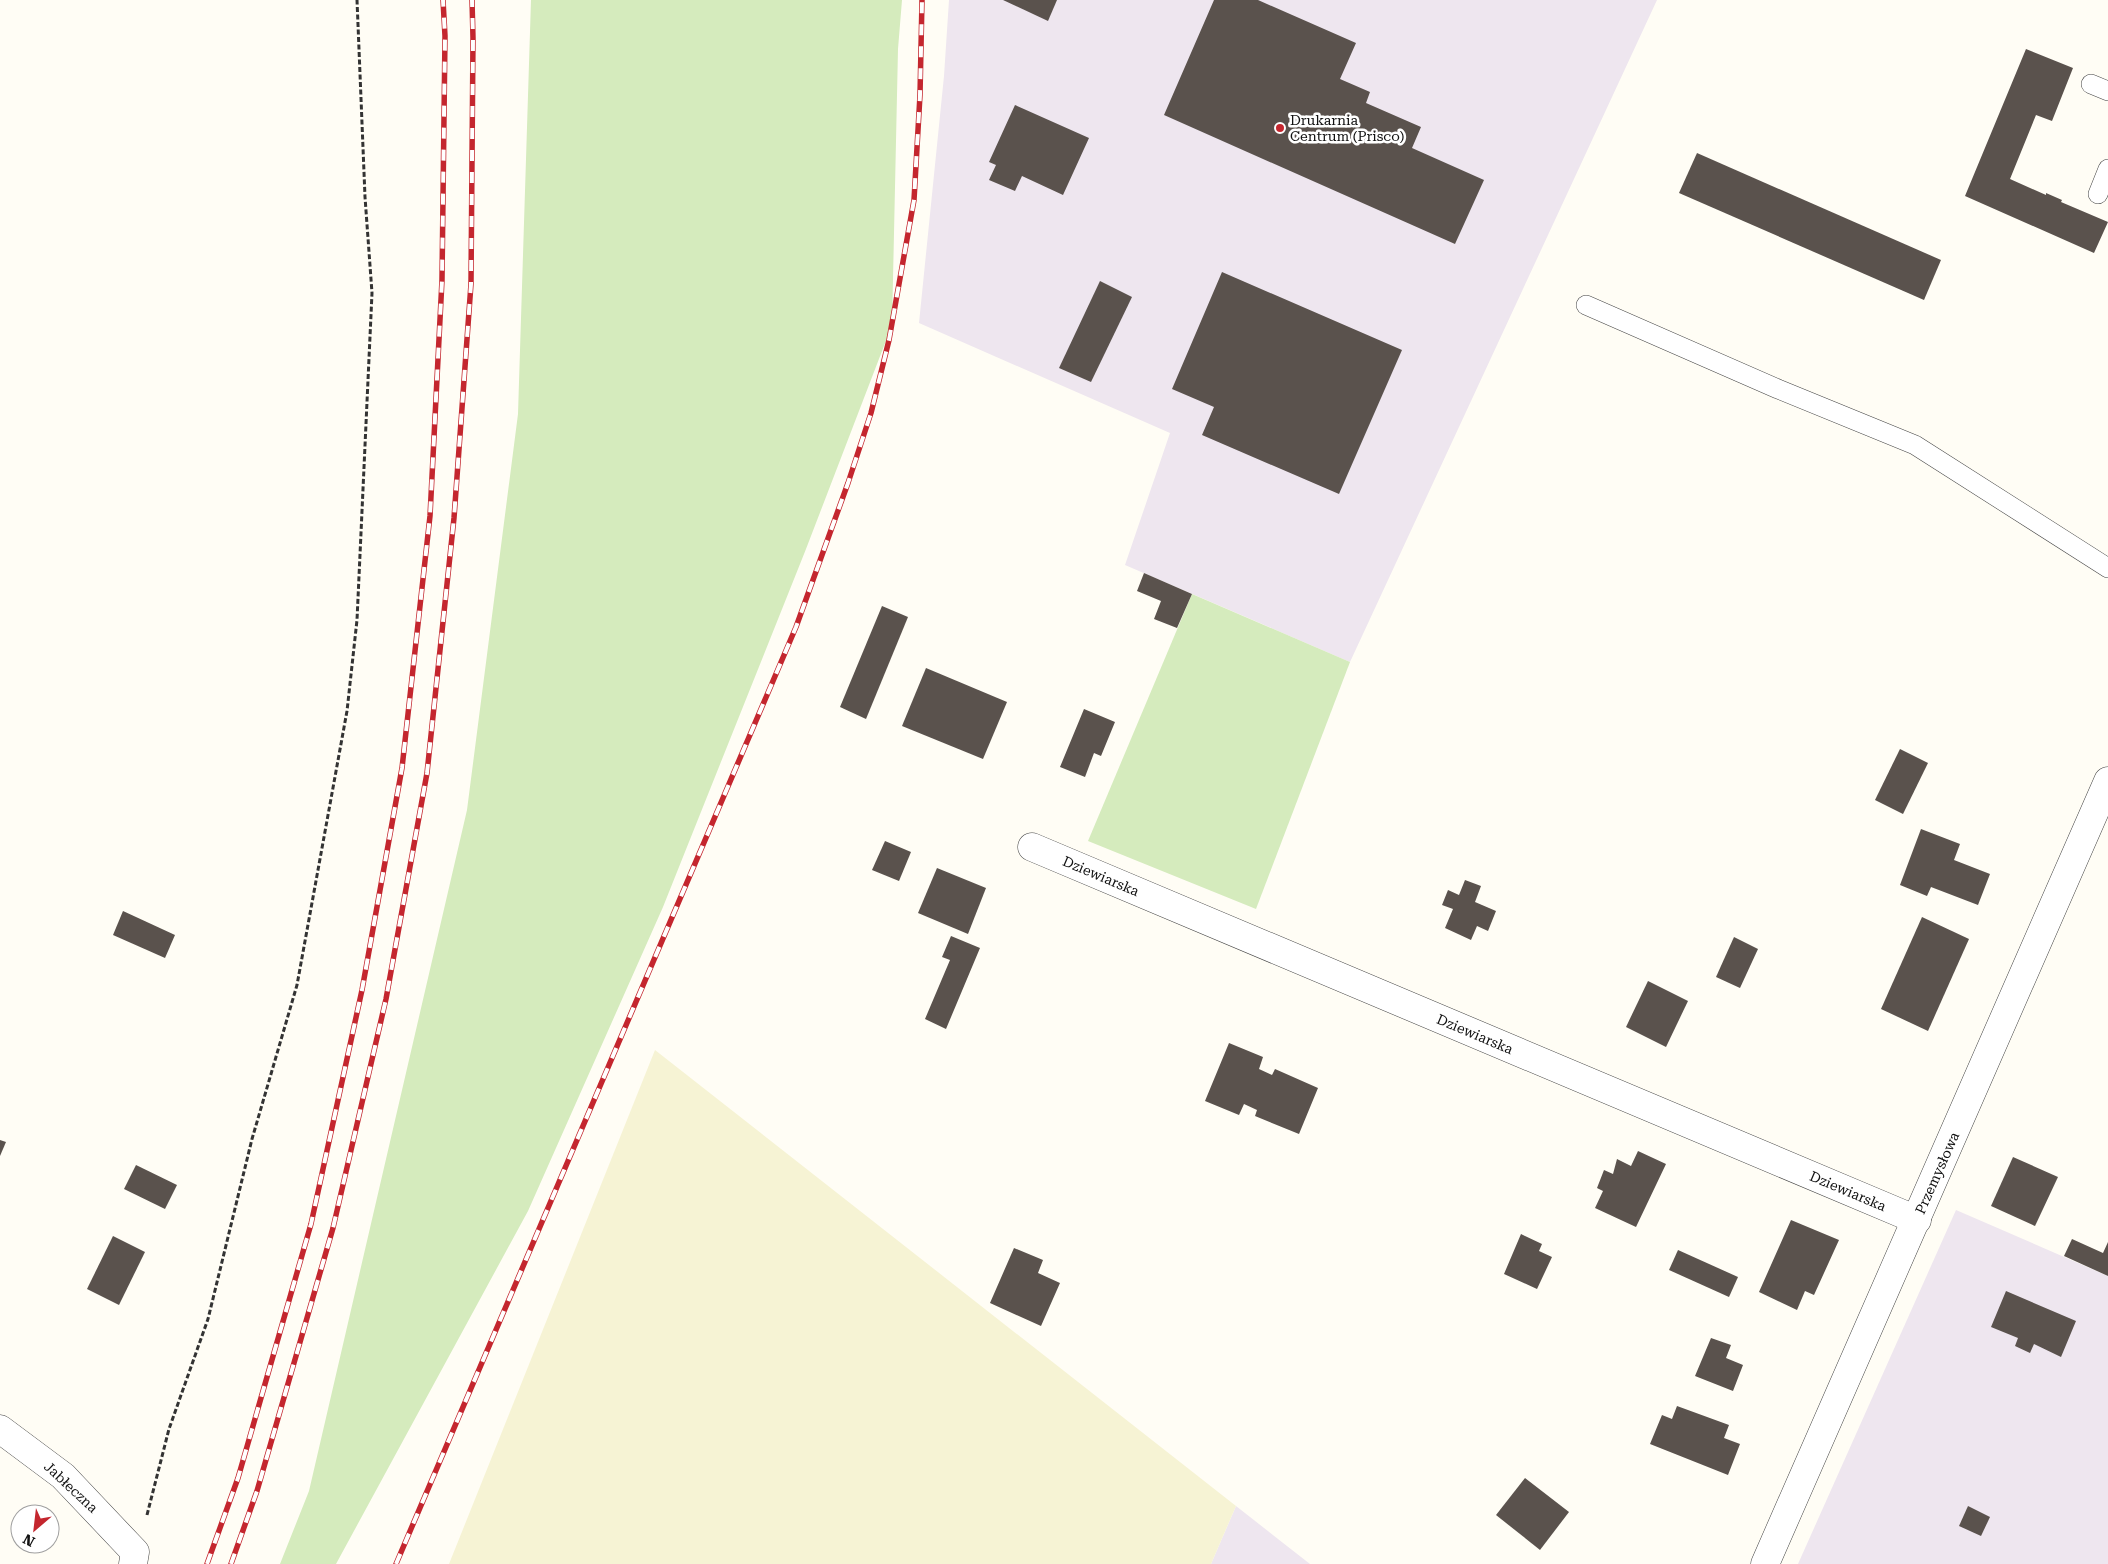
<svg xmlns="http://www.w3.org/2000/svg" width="2108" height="1564" font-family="'Roboto Serif',serif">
<rect width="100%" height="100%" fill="#fffdf5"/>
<!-- industrial -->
<g fill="#eee6ef">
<path d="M949,0H1657L1350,662L1125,565L1170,433L919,323L944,76Z"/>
<path d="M1956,1210L2108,1276V1564H1798Z"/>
<path d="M1236,1506L1310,1564H1211Z"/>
</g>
<!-- farmland -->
<path fill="#f6f3d4" d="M655,1050L1236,1506L1211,1564H449Z"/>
<!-- green -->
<g fill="#d5ebbd">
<path d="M531,0H902L898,49L892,325L806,549L663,907L528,1211L336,1564H280L309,1491L467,810L518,414Z"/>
<path d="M1192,594L1350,662L1256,909L1088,841Z"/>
</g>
<!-- building -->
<g fill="#5a524d">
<path d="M1003,0H1057L1048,21Z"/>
<path d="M1214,0H1258L1356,43L1340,79L1370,92L1366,103L1421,127L1412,148L1484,180L1455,244L1164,115Z"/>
<path d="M2026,49L2073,68L2052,121L2036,115L2010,179L2046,195V193L2062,200L2061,202L2108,222L2094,253L1965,196Z"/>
<path d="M1015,105L1089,138L1063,195L1022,176L1015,191L989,180L996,165L989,162Z"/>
<path d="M1697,153L1941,260L1924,300L1679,193Z"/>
<path d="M1222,272L1402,350L1339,494L1202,435L1214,407L1172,389Z"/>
<path d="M1100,281L1132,297L1091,382L1059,368Z"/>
<path d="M1144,573L1192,594L1177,628L1154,619L1161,601L1137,591Z"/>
<path d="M882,606L908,617L866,719L840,707Z"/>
<path d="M926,668L1007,702L983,759L902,726Z"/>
<path d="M1084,709L1115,722L1101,756L1094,753L1085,777L1060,767Z"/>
<path d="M1900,749L1928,763L1903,814L1875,800Z"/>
<path d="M1921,829L1960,844L1954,860L1990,874L1978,905L1931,887L1927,896L1900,885Z"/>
<path d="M885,841L911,852L899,881L872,870Z"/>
<path d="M937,868L986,888L968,934L918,913Z"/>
<path d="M1465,880L1481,886L1475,902L1496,911L1488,931L1477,926L1471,940L1445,928L1453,909L1442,905L1448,890L1459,895Z"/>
<path d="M123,911L175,935L165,958L113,935Z"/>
<path d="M1922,917L1969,939L1928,1031L1881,1009Z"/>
<path d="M951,936L980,948L946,1029L925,1019L950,960L942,957Z"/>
<path d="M1734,937L1758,949L1740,988L1716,977Z"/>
<path d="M1648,981L1688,1001L1666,1047L1626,1027Z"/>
<path d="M1229,1043L1263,1057L1259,1069L1272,1075L1275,1069L1318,1088L1299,1134L1255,1116L1257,1110L1244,1104L1239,1115L1205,1101Z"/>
<path d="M0,1140L6,1142L0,1156Z"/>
<path d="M1638,1151L1666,1164L1636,1227L1595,1208L1603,1191L1597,1188L1604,1170L1613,1174L1617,1159L1631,1166Z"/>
<path d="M2013,1157L2058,1177L2035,1226L1991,1206Z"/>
<path d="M136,1165L177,1185L165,1209L124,1189Z"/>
<path d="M1791,1220L1839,1240L1814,1295L1805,1291L1797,1310L1759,1292Z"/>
<path d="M1521,1234L1542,1244L1539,1251L1552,1257L1537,1289L1504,1274Z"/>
<path d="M113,1236L145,1252L119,1305L87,1289Z"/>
<path d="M2072,1239L2103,1253L2108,1242V1276L2064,1256Z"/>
<path d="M1014,1248L1043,1260L1038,1273L1060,1283L1041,1326L990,1303Z"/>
<path d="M1678,1250L1738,1277L1729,1297L1669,1270Z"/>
<path d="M2006,1291L2076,1321L2061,1357L2034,1344L2030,1353L2015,1346L2018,1338L1991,1327Z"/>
<path d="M1711,1338L1731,1345L1726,1358L1743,1365L1733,1391L1695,1376Z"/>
<path d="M1677,1406L1729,1425L1724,1438L1740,1444L1728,1475L1650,1444L1662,1415L1672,1419Z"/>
<path d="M1525,1478L1569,1512L1540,1550L1496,1515Z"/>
<path d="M1968,1506L1990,1517L1981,1536L1959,1526Z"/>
</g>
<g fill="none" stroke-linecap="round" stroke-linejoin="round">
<defs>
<g id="service">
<path d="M2091,84L2108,91"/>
<path d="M2098,194L2108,169"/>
<path d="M1586,305L1778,389L1915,445L2108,568"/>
</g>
<g id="minor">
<path d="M1032,847L1917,1220"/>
<path d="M0,1429L63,1476L135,1552L133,1564"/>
<path d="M1765,1564L2108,781"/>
</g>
</defs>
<!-- service casing -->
<use href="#service" stroke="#444" stroke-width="20"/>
<!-- minor casing -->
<use href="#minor" stroke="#444" stroke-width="29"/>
<!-- path -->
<path stroke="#333" stroke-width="3" stroke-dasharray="5 2.5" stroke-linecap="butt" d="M147,1515L169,1429L208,1319L252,1139L297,985L347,711L357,620L372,293L365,197L357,0"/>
<!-- service -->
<use href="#service" stroke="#fff" stroke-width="19"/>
<!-- minor -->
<use href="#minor" stroke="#fff" stroke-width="28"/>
<defs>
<g id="rail">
<path d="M207,1564L238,1478L311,1224L362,990L402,768L430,516L442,280L445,36L443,0"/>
<path d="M231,1564L257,1491L333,1228L386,999L427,773L454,518L471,284L473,38L472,0"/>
<path d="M396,1564L796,627L848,483L871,413L889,340L914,200L920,95L922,0"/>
</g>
</defs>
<!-- rail casing -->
<use href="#rail" stroke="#c4262e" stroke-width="5.5"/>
<!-- rail -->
<use href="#rail" stroke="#fff" stroke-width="4" stroke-dasharray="11" stroke-linecap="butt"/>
</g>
<!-- markers -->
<circle fill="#c4262e" stroke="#fff" stroke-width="2" cx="1280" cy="128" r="5"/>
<g text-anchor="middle" stroke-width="5" stroke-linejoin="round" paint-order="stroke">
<!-- poi labels -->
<g font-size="14" fill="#111" stroke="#fff" text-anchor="start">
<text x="1290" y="125">Drukarnia<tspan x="1290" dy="16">Centrum (Prisco)</tspan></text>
</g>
<!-- street labels -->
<g font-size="14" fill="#111" stroke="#fff">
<text transform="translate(1101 876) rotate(23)" y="5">Dziewiarska</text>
<text transform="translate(1475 1034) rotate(23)" y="5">Dziewiarska</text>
<text transform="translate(1937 1173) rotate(-66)" y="5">Przemysłowa</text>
<text transform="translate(1848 1191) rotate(23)" y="5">Dziewiarska</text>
<text transform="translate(71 1487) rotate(43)" y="5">Jabłeczna</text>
</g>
</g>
<!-- north arrow -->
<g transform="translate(35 1529) rotate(208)"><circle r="24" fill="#ffffff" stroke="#a0a0a0"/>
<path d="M0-4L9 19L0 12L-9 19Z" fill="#c4262e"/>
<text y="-8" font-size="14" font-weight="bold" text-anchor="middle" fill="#111111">N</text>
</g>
</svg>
